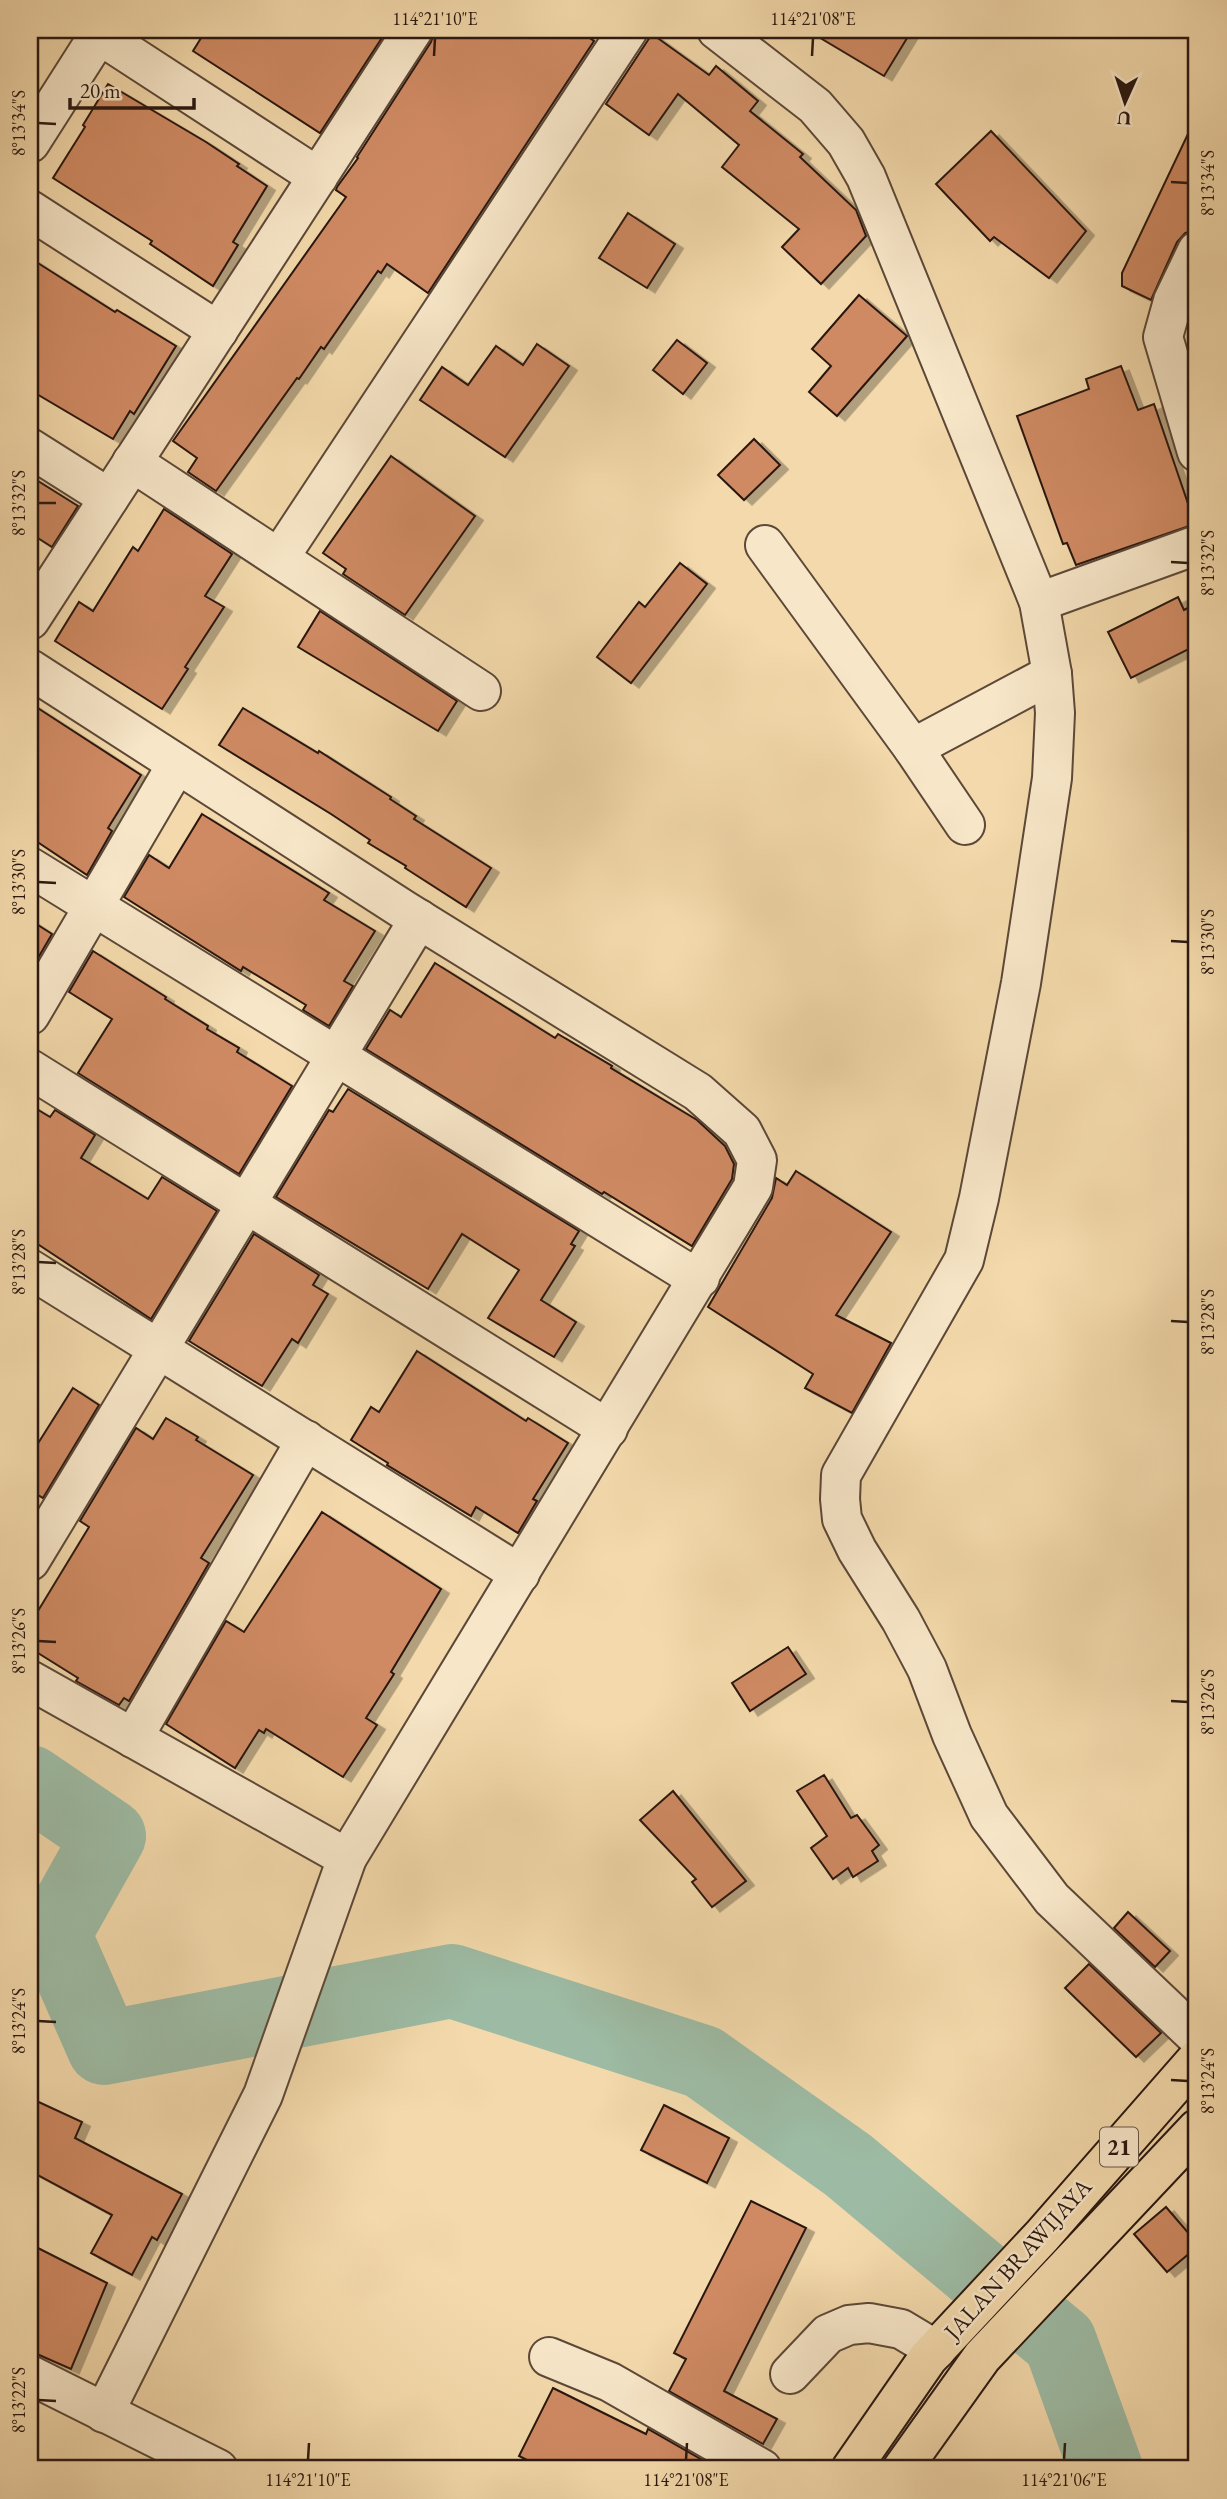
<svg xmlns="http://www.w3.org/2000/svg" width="1227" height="2499" font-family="'EB Garamond',serif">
<defs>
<filter id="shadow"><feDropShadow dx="8" dy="4.5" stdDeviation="0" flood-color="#0004"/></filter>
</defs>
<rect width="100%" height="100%" fill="#f3d9ab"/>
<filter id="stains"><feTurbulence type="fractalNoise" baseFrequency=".00286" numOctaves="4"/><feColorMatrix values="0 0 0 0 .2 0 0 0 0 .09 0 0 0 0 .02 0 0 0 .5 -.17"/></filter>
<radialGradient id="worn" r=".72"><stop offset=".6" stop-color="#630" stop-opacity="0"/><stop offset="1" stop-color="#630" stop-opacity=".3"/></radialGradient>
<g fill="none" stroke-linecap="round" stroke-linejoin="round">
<!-- river -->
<path stroke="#9dbba4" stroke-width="74" d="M30,1782L109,1836L54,1934L104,2048L452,1981L703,2062L848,2165L1060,2342L1106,2469"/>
</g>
<!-- building -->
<g fill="#cf8a63" stroke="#2a1811" stroke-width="2" filter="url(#shadow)">
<path d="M206,30H387L320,133L193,51Z"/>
<path d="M435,30H578L594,41L428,293L387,264L381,273L378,271L324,349L321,347L299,379L297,378L216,491L188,472L197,458L173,441L346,197L336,190L337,187L358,158L357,157L431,42Z"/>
<path d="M807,30H912L884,76Z"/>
<path d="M652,34L709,75L716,66L758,101L750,111L803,154L800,157L856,210L866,236L821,284L782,247L799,229L722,167L739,145L678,94L649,135L606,104Z"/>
<path d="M108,84L206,142L239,164L237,166L267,186L233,242L238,245L213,286L150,244L152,241L53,178L85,127L83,125Z"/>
<path d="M1197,115V229L1185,233L1177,242L1151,300L1122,286V273Z"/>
<path d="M991,131L1086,231L1049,278L994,237L990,241L936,184Z"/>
<path d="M628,213L675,244L647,288L599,258Z"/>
<path d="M30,258L115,312L117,310L176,346L134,414L130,411L113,439L30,390Z"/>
<path d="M859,295L907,336L837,416L809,392L831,366L812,349Z"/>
<path d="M677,340L707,363L683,394L653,370Z"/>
<path d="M537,344L569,366L505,457L420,400L442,367L468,385L496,346L523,365Z"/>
<path d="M1121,366L1138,410L1154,404L1195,524L1076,565L1067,543L1063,544L1017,416L1089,389L1086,379Z"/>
<path d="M754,439L780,465L744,500L718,475Z"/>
<path d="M391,456L475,516L405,615L343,574L346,569L323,553Z"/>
<path d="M30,476L78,506L52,547L30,533Z"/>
<path d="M164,509L232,554L205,596L224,607L185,667L188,669L162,709L55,641L79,602L93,611L133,547L138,551Z"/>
<path d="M680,563L707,584L631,683L597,657L639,602L645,607Z"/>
<path d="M1178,597L1184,610L1197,603V645L1131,678L1108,632Z"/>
<path d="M320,611L457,701L438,731L298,647Z"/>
<path d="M30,703L141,775L108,828L112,831L87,875L30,837Z"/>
<path d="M243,708L318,753L319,751L391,797L390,799L416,816L414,819L491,868L466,907L405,868L406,866L368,843L370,840L331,814L219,745Z"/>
<path d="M202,814L329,893L324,900L375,931L344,981L353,986L329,1026L303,1010L306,1005L243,967L241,971L124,897L149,855L169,868Z"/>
<path d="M30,920L52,934L31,970L30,969Z"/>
<path d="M93,951L166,997L165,999L208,1026L207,1029L239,1048L237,1052L292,1086L239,1174L78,1073L112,1019L69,992Z"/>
<path d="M435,963L555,1038L558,1034L612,1066L611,1068L697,1120L725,1146L734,1164L732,1179L692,1246L604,1192L602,1194L366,1049L390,1010L401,1017Z"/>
<path d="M348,1089L579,1231L571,1244L575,1246L541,1300L576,1322L554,1357L488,1318L519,1270L462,1234L428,1289L276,1197L329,1110L333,1112Z"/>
<path d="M30,1105L50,1117L55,1110L95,1135L81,1158L148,1199L162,1177L217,1211L151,1319L30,1239Z"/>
<path d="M796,1171L891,1232L836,1315L891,1343L852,1413L805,1388L813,1374L708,1307L772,1198L776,1178L787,1185Z"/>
<path d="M254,1234L319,1275L313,1285L328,1294L298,1343L292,1339L262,1386L189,1341Z"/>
<path d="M417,1351L526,1421L528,1418L568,1443L533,1499L537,1501L518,1533L476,1507L471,1516L387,1465L388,1463L351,1440L371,1407L379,1412Z"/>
<path d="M73,1388L99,1405L43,1498L30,1490V1456Z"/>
<path d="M166,1418L198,1437L196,1440L253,1475L201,1558L209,1563L129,1701L124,1698L119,1705L76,1681L78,1678L30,1648V1624L89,1527L80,1521L136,1428L153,1439Z"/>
<path d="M322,1512L441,1589L391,1672L394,1674L366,1718L377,1725L343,1777L266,1729L264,1733L259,1730L235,1768L166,1724L226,1621L244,1632Z"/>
<path d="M788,1647L806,1674L750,1711L732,1683Z"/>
<path d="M824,1775L851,1818L857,1815L879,1845L872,1851L878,1861L853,1877L848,1868L833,1879L811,1848L827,1836L797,1791Z"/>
<path d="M673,1791L746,1881L712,1907L692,1882L696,1879L640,1820Z"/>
<path d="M1128,1912L1170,1951L1155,1967L1114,1928Z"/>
<path d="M1089,1964L1161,2033L1136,2057L1065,1988Z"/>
<path d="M30,2098L82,2122L75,2138L182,2194L157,2240L152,2237L132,2275L91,2253L112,2215L30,2171Z"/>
<path d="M664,2105L729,2138L707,2183L641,2150Z"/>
<path d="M751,2201L806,2228L724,2391L777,2419L763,2444L669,2391L686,2359L674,2353Z"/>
<path d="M1166,2207L1197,2243V2247L1167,2272L1134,2234Z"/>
<path d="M30,2244L107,2283L71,2369L30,2351Z"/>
<path d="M553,2388L646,2434L648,2429L718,2469H545L519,2456Z"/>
</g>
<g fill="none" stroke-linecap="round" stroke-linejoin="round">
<defs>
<g id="minor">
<path d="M92,30L318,177"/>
<path d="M717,30L815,106L846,142L866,177L1039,602L1052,674L1055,713L1052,778L1021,983L979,1198L964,1260L841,1475L840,1499L842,1519L857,1550L901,1620L927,1669L952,1735L989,1816L1052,1899L1197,2037"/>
<path d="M30,143L102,30"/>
<path d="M30,210L218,331"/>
<path d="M1197,251L1173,301L1163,337L1197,452"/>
<path d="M30,448L109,498"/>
<path d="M132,462L481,691"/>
<path d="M765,545L913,748L965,825"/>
<path d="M279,558L628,30"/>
<path d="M1039,602L1197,545"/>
<path d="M30,620L413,30"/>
<path d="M30,669L404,910L698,1092L742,1131L757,1160L753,1187L347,1858L263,2095L104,2413"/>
<path d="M913,748L1052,674"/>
<path d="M30,867L680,1268L700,1278"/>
<path d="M30,1015L177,764"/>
<path d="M30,1069L608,1429"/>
<path d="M30,1269L520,1574"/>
<path d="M30,1561L419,919"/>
<path d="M30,1680L347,1858"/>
<path d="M133,1738L306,1440"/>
<path d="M549,2357L610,2382L762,2469"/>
<path d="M790,2374L828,2334L849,2325L869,2323L901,2329L936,2350"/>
<path d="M30,2375L218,2469"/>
</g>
<g id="highway">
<path d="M851,2469L928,2358L1042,2236L1197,2059"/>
<path d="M902,2469L982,2357L1197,2129"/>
</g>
</defs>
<!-- minor casing -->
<use href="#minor" stroke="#5c4838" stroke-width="42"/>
<!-- highway casing -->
<use href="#highway" stroke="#2a1811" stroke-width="42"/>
<!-- minor -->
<use href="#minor" stroke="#f7e6c8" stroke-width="38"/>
<!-- highway -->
<use href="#highway" stroke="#f3d9ab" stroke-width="38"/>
</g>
<!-- ticks -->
<path fill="none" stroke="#2a1811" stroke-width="2.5" d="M434,56L435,38M812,56L813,38M38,123L56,124M1171,182L1188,183M38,503H56M1171,562L1188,563M38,882L56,883M1171,941L1188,942M38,1262L56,1263M1171,1321L1188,1322M38,1641L56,1642M1171,1701L1188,1702M38,2021L56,2022M1171,2080L1188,2081M38,2400L56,2401M308,2460L309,2443M686,2460L687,2443M1064,2460L1065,2443"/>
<g text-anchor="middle" stroke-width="5" stroke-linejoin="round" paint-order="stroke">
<!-- shield labels -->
<rect fill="#f7e6c8" stroke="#685648" stroke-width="2" x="1100" y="2127.5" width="38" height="39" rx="5"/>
<g font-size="23" font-weight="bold" fill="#2a1811">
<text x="1119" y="2155">21</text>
</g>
<!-- street labels -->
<g font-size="24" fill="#2a1811" stroke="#f7e6c8">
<text transform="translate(1018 2259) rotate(-48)" y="8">JALAN BRAWIJAYA</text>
</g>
</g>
<!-- margin -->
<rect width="1227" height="2499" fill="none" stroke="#f3d9ab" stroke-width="77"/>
<!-- north arrow -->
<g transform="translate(1125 102) rotate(183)" stroke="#f7e6c8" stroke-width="5" paint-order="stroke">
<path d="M0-5L12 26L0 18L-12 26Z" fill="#2a1811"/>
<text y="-10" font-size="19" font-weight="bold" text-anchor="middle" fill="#2a1811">U</text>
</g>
<!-- scale -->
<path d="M70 98v10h124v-10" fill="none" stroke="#2a1811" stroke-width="3.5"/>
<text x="80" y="98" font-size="21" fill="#2a1811" stroke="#f7e6c8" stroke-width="5" paint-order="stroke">20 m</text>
<rect x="38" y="38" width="1150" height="2422" fill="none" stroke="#2a1811" stroke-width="2.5"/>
<g font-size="18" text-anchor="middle" fill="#2a1811">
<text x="435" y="25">114°21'10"E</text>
<text x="813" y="25">114°21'08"E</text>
<text transform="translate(19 123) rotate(-90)" y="6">8°13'34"S</text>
<text transform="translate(1208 183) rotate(-90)" y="6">8°13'34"S</text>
<text transform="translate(19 503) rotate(-90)" y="6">8°13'32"S</text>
<text transform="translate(1208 563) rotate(-90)" y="6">8°13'32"S</text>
<text transform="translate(19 882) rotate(-90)" y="6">8°13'30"S</text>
<text transform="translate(1208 942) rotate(-90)" y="6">8°13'30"S</text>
<text transform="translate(19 1262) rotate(-90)" y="6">8°13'28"S</text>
<text transform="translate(1208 1322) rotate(-90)" y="6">8°13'28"S</text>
<text transform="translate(19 1641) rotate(-90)" y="6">8°13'26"S</text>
<text transform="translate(1208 1702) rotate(-90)" y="6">8°13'26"S</text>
<text transform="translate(19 2021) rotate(-90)" y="6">8°13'24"S</text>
<text transform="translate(1208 2081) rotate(-90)" y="6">8°13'24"S</text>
<text transform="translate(19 2400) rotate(-90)" y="6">8°13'22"S</text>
<text x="308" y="2486">114°21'10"E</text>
<text x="686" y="2486">114°21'08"E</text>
<text x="1064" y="2486">114°21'06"E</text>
</g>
<rect width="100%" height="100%" filter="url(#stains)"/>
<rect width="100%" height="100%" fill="url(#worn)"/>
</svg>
